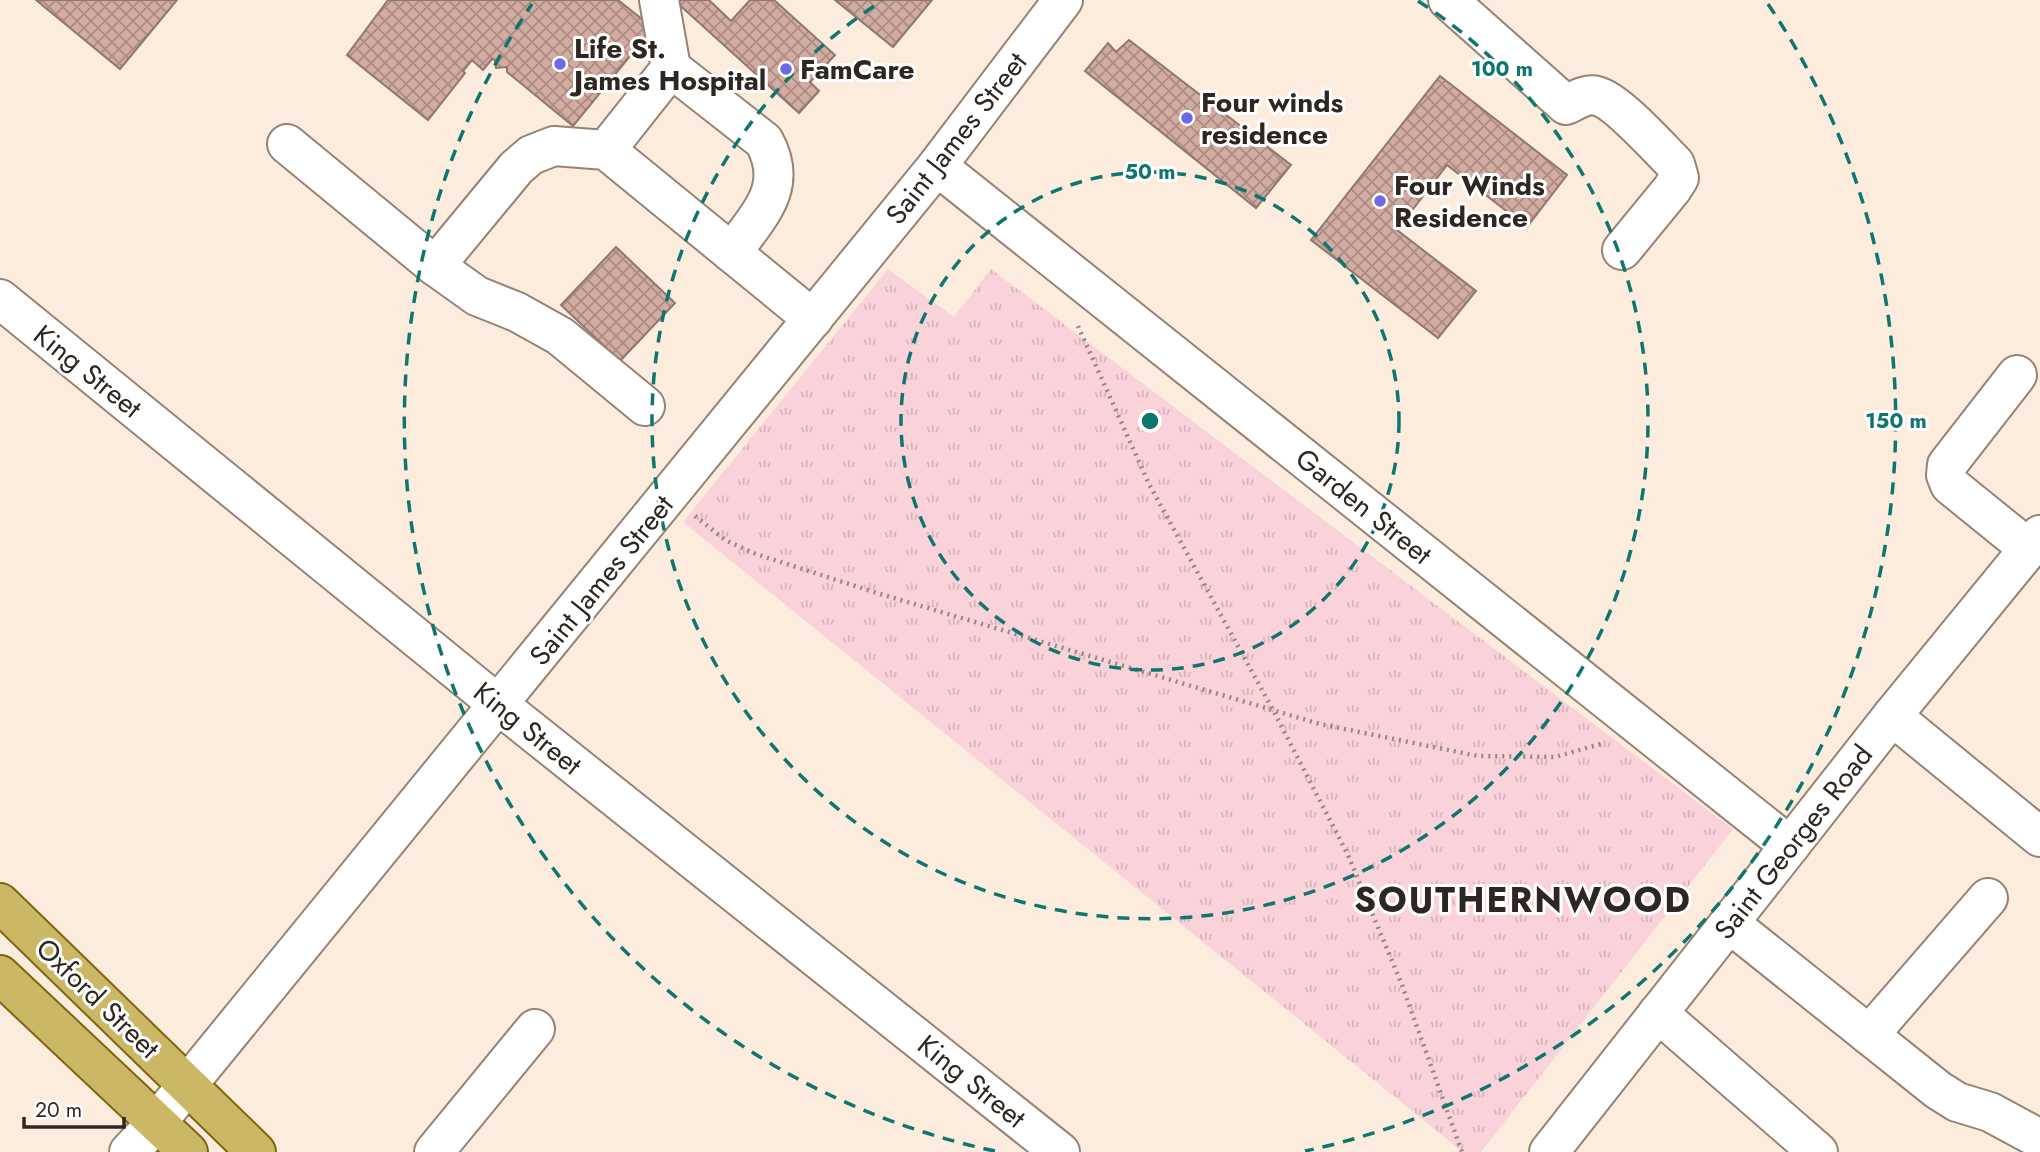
<svg xmlns="http://www.w3.org/2000/svg" width="2040" height="1152" font-family="Jost,sans-serif">
<defs>
<pattern id="park-tufts" width="24" height="20" patternUnits="userSpaceOnUse" patternTransform="scale(1.75)"><rect width="24" height="20" fill="#fad2da"/><path d="M3 7l-1-3M5 7V3M7 7l1-3M15 17l-1-3M17 17v-4M19 17l1-3" fill="none" stroke="#d7b4bb"/></pattern>
<pattern id="building-cross-hatch" width="8" height="8" patternUnits="userSpaceOnUse" patternTransform="scale(1.75)"><rect width="8" height="8" fill="#d2aba1"/><path d="M0 0l8 8M0 8l8-8" fill="none" stroke="#ab8b83"/></pattern>
</defs>
<rect width="100%" height="100%" fill="#fcecde"/>
<!-- park -->
<path fill="url(#park-tufts)" d="M888,269L954,317L991,269L1733,829L1481,1152H1463L683,522Z"/>
<!-- building -->
<g fill="url(#building-cross-hatch)" stroke="#907771" stroke-width="2">
<path d="M36,0H177L120,69Z"/>
<path d="M388,0H618L653,28L573,126L507,72V67L496,68L495,60L492,59L483,70L472,60L463,71L465,73L428,120L347,55Z"/>
<path d="M674,0H709L731,21L750,0H774L835,55L810,82L819,91L799,113Z"/>
<path d="M835,0H932L893,47Z"/>
<path d="M1129,40L1291,165L1256,208L1085,71L1108,43L1116,52Z"/>
<path d="M1440,76L1567,175L1527,227L1447,165L1397,230L1476,291L1438,338L1311,240Z"/>
<path d="M616,247L675,303L620,361L561,305Z"/>
</g>
<g fill="none" stroke-linecap="round" stroke-linejoin="round">
<defs>
<g id="minor">
<path d="M1448,0L1566,105C1575,101 1586,93 1597,96C1616,100 1659,148 1675,164L1679,178L1672,189L1622,250"/>
<path d="M671,68L764,141C790,188 758,215 732,253"/>
<path d="M287,144L435,266L477,296L517,312L560,336L645,406"/>
<path d="M606,150L671,68L659,0"/>
<path d="M937,166L1790,846"/>
<path d="M435,266L516,168L531,155L554,146L606,150L813,319"/>
<path d="M0,299L499,705L1060,1152"/>
<path d="M2017,375L1947,465L1946,475L1950,485L2029,549"/>
<path d="M1892,716L2040,837"/>
<path d="M1729,923L1938,1090L1957,1102L1990,1112L2040,1139"/>
<path d="M1658,1013L1818,1152"/>
<path d="M1869,1035L1988,898"/>
<path d="M129,1152L157,1122L937,166L1063,0"/>
<path d="M434,1152L535,1029"/>
<path d="M1549,1152L1892,716L2040,535"/>
</g>
<g id="major">
<path d="M0,903L256,1152"/>
<path d="M0,975L188,1152"/>
</g>
</defs>
<!-- minor casing -->
<use href="#minor" stroke="#968373" stroke-width="42"/>
<!-- major casing -->
<use href="#major" stroke="#7e660c" stroke-width="42"/>
<!-- path -->
<g stroke="#95897f" stroke-width="4.5" stroke-dasharray="2 5" stroke-linecap="butt">
<path d="M1078,326L1149,484L1273,710L1348,855L1402,985L1462,1152"/>
<path d="M695,516L725,540L756,554L877,593L1320,724L1478,756L1555,757L1604,743"/>
</g>
<!-- minor -->
<use href="#minor" stroke="#fff" stroke-width="38"/>
<!-- major -->
<use href="#major" stroke="#cbb867" stroke-width="38"/>
</g>
<!-- distance rings -->
<g fill="none" stroke="#0f766e" stroke-width="3.5" stroke-dasharray="12 9">
<circle cx="1150" cy="421" r="249"/>
<path d="M1418 1A498 498 0 1 1 882 1"/>
<path d="M995 1151A746 746 0 0 1 532 4M1768 4A746 746 0 0 1 1305 1151"/>
</g>
<!-- markers -->
<g fill="#6b6ae4" stroke="#fff" stroke-width="2.5">
<circle cx="560" cy="64" r="7"/>
<circle cx="786" cy="69" r="7"/>
<circle cx="1187" cy="118" r="7"/>
<circle cx="1380" cy="201" r="7"/>
</g>
<g text-anchor="middle" stroke-width="6" stroke-linejoin="round" paint-order="stroke">
<!-- poi labels -->
<g font-size="28" font-weight="bold" fill="#2e2620" stroke="#fff" text-anchor="start">
<text x="574" y="58">Life St.<tspan x="574" dy="32">James Hospital</tspan></text>
<text x="800" y="79">FamCare</text>
<text x="1201" y="112">Four winds<tspan x="1201" dy="32">residence</tspan></text>
<text x="1394" y="195">Four Winds<tspan x="1394" dy="32">Residence</tspan></text>
</g>
<!-- street labels -->
<g font-size="28" fill="#2e2620" stroke="#fff">
<text transform="translate(956 138) rotate(-52)" y="10">Saint James Street</text>
<text transform="translate(88 371) rotate(39)" y="10">King Street</text>
<text transform="translate(1364 506) rotate(39)" y="10">Garden Street</text>
<text transform="translate(601 580) rotate(-51)" y="10">Saint James Street</text>
<text transform="translate(528 728) rotate(39)" y="10">King Street</text>
<text transform="translate(1793 842) rotate(-52)" y="10">Saint Georges Road</text>
<text transform="translate(98 998) rotate(44)" y="10">Oxford Street</text>
<text transform="translate(972 1081) rotate(39)" y="10">King Street</text>
</g>
<!-- district labels -->
<g font-size="35" font-weight="bold" letter-spacing="2" fill="#2e2620" stroke="#fff">
<text x="1523" y="912">SOUTHERNWOOD</text>
</g>
</g>
<circle cx="1150" cy="421" r="10" fill="#0f766e" stroke="#fff" stroke-width="3.5"/>
<g font-size="21" text-anchor="middle" font-weight="bold" fill="#0f766e" stroke="#fff" stroke-width="6" stroke-linejoin="round" paint-order="stroke">
<text x="1502" y="76">100 m</text>
<text x="1150" y="179">50 m</text>
<text x="1896" y="428">150 m</text>
</g>
<!-- scale -->
<path d="M24 1117v10h100v-10" fill="none" stroke="#2e2620" stroke-width="3.5"/>
<text x="35" y="1117" font-size="21" fill="#2e2620" stroke="#ffffff" stroke-width="5" paint-order="stroke">20 m</text>
</svg>
